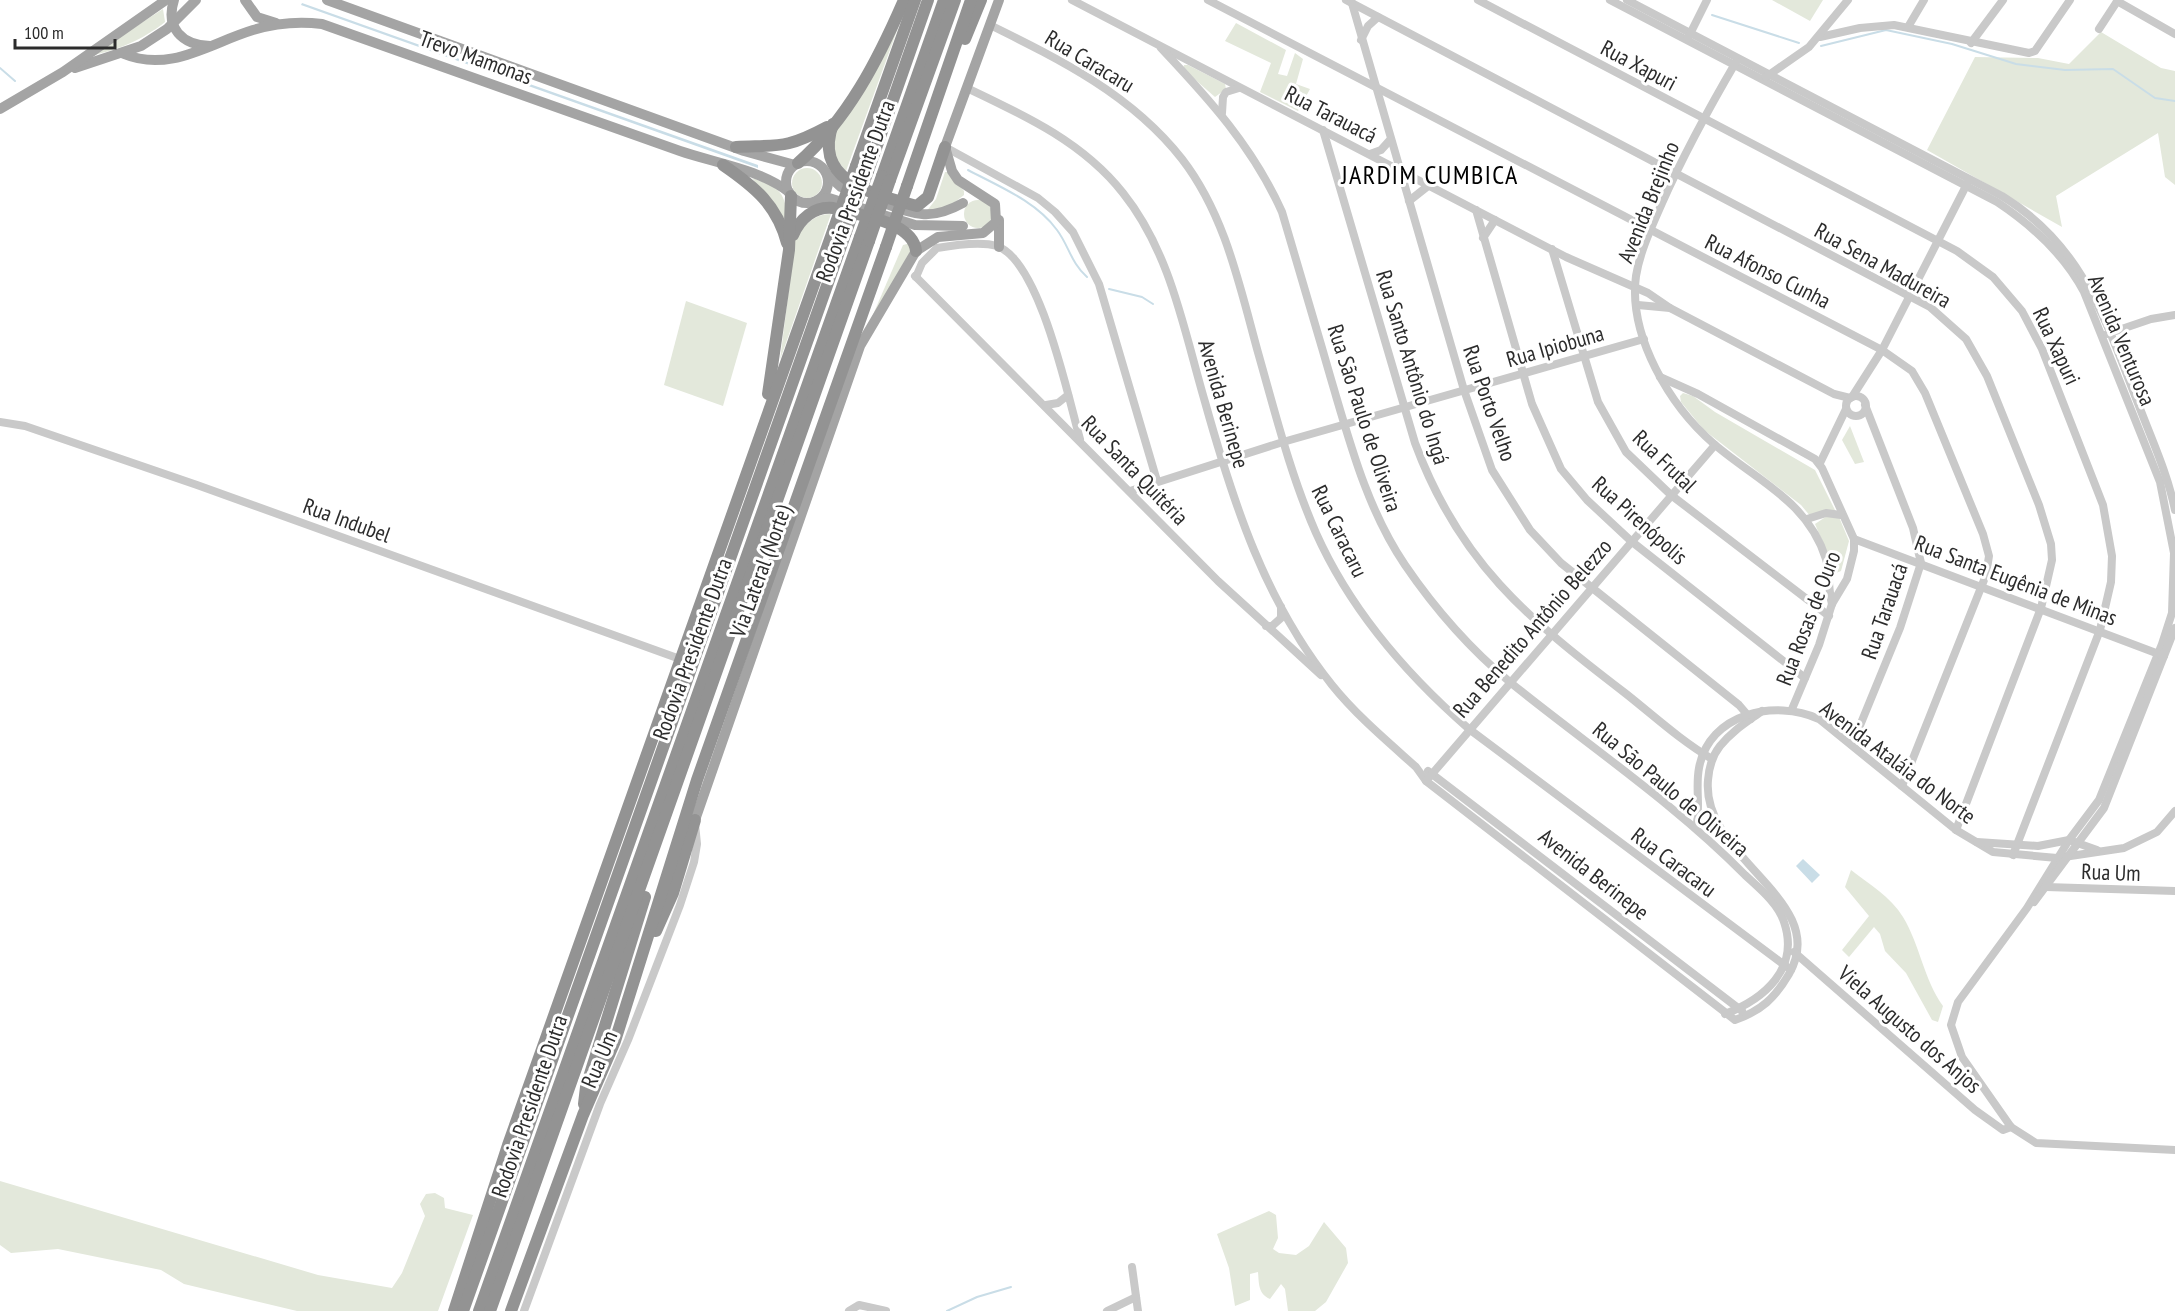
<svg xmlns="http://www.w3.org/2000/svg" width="2175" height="1311" font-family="'PT Sans Narrow',sans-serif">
<rect width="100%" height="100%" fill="#fff"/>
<!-- green -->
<g fill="#e3e8db">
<path d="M1772,0H1823L1810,21Z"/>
<path d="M907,3L846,171L835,158L834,131Z"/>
<path d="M163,9L165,22C141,41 119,49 90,56Z"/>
<path d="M1236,23L1286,50L1278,74L1287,76L1295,53L1303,59L1296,84L1310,89L1298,111L1260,92L1271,63L1225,41Z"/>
<path d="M2101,32L2161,68L2175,71V185L2165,177L2158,133L2056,196L2062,227L1927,150L1975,57L2038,58L2069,64Z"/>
<path d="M1184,65H1188L1225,84L1226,89L1215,97L1183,69Z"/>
<circle cx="807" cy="183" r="15"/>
<path d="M945,172H948L964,191V195L951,205L926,212L936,199Z"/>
<path d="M752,178C780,187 786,192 787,222Z"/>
<circle cx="978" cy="214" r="14"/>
<path d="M831,214L780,360L795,240C804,226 813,214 831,214Z"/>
<path d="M911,243V250L869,324L903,245Z"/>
<path d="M686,301L747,323L723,406L664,385Z"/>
<path d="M1683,393L1693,396L1715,412L1815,470L1836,512L1811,517L1801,505L1704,430L1681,402L1680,396Z"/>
<path d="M1850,426L1864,462L1855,464L1842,440Z"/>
<path d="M1827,516L1839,517L1849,541L1841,571L1836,573L1815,524Z"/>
<path d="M1851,870C1869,884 1891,897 1903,917C1920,945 1924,980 1943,1006L1938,1022L1932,1020L1906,973L1885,951L1880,934L1874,927L1849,957L1842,950L1869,916L1845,887Z"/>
<path d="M0,1181L318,1275L392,1288L402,1273L425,1216L420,1204L426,1194L435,1193L444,1198L445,1208L473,1215L438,1311H297L184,1284L161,1270L58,1249L11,1253L0,1245Z"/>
<path d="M1269,1211L1276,1215L1278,1238L1273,1249L1279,1253L1296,1255L1309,1246L1324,1222L1346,1248L1348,1263L1326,1302L1315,1311H1288L1285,1289L1281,1284L1270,1299C1258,1294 1259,1283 1258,1272L1250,1274V1300L1235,1306L1229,1268L1217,1234Z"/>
</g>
<!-- water -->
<g fill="#c9dde7">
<path d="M302,3L758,165V168L301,5Z"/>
<path d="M1803,859L1820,875L1812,883L1796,866Z"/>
</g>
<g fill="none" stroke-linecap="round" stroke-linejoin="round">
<!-- stream -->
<g stroke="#c9dde7" stroke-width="2">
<path d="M1712,15L1799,43"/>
<path d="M1821,46L1886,30L1952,44L2016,64L2065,70L2113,69L2155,98L2175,101"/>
<path d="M0,68L15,81"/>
<path d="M968,170C998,186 1036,201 1057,230C1069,246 1071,263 1087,277"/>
<path d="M1109,289L1142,297L1153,304"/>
<path d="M947,1311L977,1297L1011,1287"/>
</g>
<!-- minor -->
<g stroke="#c9c9c9" stroke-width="8">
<path d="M1072,0L1566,257L1648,293L1670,308"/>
<path d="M1208,0L1882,350L1912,371L1925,393L1983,534L1989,556L1986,575L1902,786"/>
<path d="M1346,0L1930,307L1966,339L1987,376L2039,505L2051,544L2052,560L2041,608L1956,830"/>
<path d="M1351,0L1464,390L1492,470L1530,530L1561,563L1739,705L1751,719"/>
<path d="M1478,0L1957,251L1993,277L2022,311L2042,349L2103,505L2112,556L2111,582L2105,608L2100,630L2013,855"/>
<path d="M1610,0L1997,202C2033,226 2064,254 2084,292L2160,482L2174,553L2172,613L2162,644L2099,800L2069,840L2027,908L1958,1002L1951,1025L1962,1057L2011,1127L2036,1143L2175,1150"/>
<path d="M1627,0L2002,196C2084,246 2106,322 2139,406C2152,440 2168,475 2175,510"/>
<path d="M2117,1L2175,34"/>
<path d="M990,25C1061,60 1132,95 1182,159C1226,216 1240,288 1259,356C1276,416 1291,476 1316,533C1350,609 1407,675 1469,729L1791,970"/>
<path d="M1908,27L1924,0"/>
<path d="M2099,29L2118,0"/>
<path d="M1820,37L1860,28L1894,25L2029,53L2035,51L2070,0"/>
<path d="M1688,38L1707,0"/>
<path d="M1361,40L1368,26L1378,17"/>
<path d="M1971,43L2003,0"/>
<path d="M1161,48C1209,99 1253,147 1282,212C1298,267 1315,323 1331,379C1350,443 1367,509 1405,565C1435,609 1470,649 1511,683C1589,746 1674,803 1745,875C1759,888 1778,903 1784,922C1800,969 1764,999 1725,1014"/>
<path d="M1736,62C1709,108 1684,154 1662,203C1652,226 1640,251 1636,276C1628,336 1670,406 1714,444C1757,481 1808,501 1826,559C1830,574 1828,590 1832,604"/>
<path d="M1766,77L1809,47L1848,0"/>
<path d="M967,88C1024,115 1083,142 1123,193C1171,253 1184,331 1205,402C1233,502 1265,602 1332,685C1356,715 1387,741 1416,767L1426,781L1735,1020C1761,1011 1775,998 1789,974C1832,900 1701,859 1708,780C1709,767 1712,756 1720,746C1732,731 1747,722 1762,711"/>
<path d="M1222,113L1223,97L1226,92L1239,88"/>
<path d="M1323,130L1415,443C1459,562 1527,618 1625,693C1653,715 1681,741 1712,759"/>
<path d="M945,147L1038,198L1055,212L1073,232L1099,284L1157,481"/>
<path d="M1370,154L1381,150L1390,140"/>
<path d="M1409,201L1428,186"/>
<path d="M1476,210L1532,404L1561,469L1587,500L1631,541L1805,678"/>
<path d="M1483,238L1495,220"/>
<path d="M1552,249L1598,402L1626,452L1671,495L1829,616"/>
<path d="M915,276L1218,581L1321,675"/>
<path d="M916,277L922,263L937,248C954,245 981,241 997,246C1040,261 1068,397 1080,439"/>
<path d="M1638,305L1670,308L1834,394L1850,398"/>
<path d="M2107,334L2151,319L2175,315"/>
<path d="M1660,377L1698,394L1815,459L1822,468L1854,539V551L1847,579L1832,604L1819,645L1792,709"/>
<circle cx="1856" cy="406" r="10"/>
<path d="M1852,397L1882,350L1968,182"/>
<path d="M1046,405L1058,403L1068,395"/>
<path d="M0,422L25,426L197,485L680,659"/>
<path d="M1820,463L1846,409"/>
<path d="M1130,491L1283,442L1644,339"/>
<path d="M1807,519L1826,513L1841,515"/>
<path d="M1854,539L2164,656"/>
<path d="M1266,626H1272L1281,618V607"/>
<path d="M1852,745L1900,628L1921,563L1913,528L1865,405"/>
<path d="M1428,771L1742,1011"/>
<path d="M1426,781L1715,445"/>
<path d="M1696,828C1701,809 1695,788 1699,768C1709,713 1775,699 1819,719L1956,830L1993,852L2057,858L2124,848L2157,832L2175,811"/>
<path d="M1977,842L2038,846L2069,840L2097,850"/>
<path d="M2046,887L2175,891"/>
<path d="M2034,902L2104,808L2175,628"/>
<path d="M1794,952L1975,1110L2003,1130L2011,1127"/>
<path d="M1132,1267L1138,1311"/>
<path d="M524,1311L600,1104L628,1040L680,905L694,862L697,844L695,824"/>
<path d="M849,1311L859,1305L886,1311"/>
<path d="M1107,1311L1136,1297"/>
</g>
<!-- major -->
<g stroke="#a4a4a4" stroke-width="10">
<path d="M174,0C165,28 182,45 210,46"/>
<path d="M245,0L257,17L276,23"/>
<path d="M327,0L744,151L795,165"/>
<path d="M124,54C170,73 210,43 253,30C276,23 298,21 322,24L680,151C715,163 759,169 789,192"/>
<path d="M75,68L141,46L167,29L196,0"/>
<path d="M0,109L63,72L166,0"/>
<circle cx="807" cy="182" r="21"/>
<path d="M828,175L841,187L855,193"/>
<path d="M819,200L829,198L915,225L963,226"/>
<path d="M876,200C912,213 927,223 963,203"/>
<path d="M999,247V220"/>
<path d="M695,820L860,346L916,251L938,237L983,233L996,222L995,204L958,180L952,171L945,147L999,0"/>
</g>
<!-- highway -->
<g stroke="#939393" stroke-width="12">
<path d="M965,39L981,0"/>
<path d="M833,124C812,182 874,194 917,206L928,197L945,147"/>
<path d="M736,147C780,145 786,149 827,127"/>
<path d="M798,163C848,119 878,60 904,0"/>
<path d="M723,165C755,187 777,205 787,243"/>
<path d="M856,166L915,0"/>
<path d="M868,171L928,0"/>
<path d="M882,176L944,0"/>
<path d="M890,180L955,0"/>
<path d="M907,186L971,0"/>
<path d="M793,235C800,219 814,206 833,208C858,215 913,221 916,251"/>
<path d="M768,394L789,250L791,196"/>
<path d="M656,931L673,893L695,820"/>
<path d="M584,1104L586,1087L645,897"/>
<path d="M454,1311L508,1145L834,228"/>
<path d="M463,1311L846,232"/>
<path d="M479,1311L860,237"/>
<path d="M490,1311L869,241"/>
<path d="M511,1311L583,1115L615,1041L697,780L886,247"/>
</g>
<!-- highway-bridge -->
<g stroke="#939393" stroke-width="12">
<path d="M834,228L856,166"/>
<path d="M846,232L868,171"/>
<path d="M860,237L882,176"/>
<path d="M869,241L890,180"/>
<path d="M886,247L907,186"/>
</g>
</g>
<g text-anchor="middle" stroke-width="6" stroke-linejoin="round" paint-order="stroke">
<!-- street labels -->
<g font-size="22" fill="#2c2c2c" stroke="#fff">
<text transform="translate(476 57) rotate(20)" y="8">Trevo Mamonas</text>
<text transform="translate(1090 61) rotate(31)" y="8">Rua Caracaru</text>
<text transform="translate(1639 65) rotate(28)" y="8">Rua Xapuri</text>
<text transform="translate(1331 114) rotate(27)" y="8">Rua Tarauacá</text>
<text transform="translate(855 191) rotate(-70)" y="8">Rodovia Presidente Dutra</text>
<text transform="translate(1648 202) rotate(-68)" y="8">Avenida Brejinho</text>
<text transform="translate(1883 265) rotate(29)" y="8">Rua Sena Madureira</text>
<text transform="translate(1768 271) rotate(27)" y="8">Rua Afonso Cunha</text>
<text transform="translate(2122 340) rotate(67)" y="8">Avenida Venturosa</text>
<text transform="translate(1555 346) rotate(-16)" y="8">Rua Ipiobuna</text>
<text transform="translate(2057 346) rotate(65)" y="8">Rua Xapuri</text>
<text transform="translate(1413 367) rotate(73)" y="8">Rua Santo Antônio do Ingá</text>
<text transform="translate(1490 403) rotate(71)" y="8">Rua Porto Velho</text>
<text transform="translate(1224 404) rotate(74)" y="8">Avenida Berinepe</text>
<text transform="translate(1365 418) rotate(72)" y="8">Rua São Paulo de Oliveira</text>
<text transform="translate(1665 461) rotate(44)" y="8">Rua Frutal</text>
<text transform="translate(1135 470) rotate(46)" y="8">Rua Santa Quitéria</text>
<text transform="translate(347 520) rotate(20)" y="8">Rua Indubel</text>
<text transform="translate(1640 520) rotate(42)" y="8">Rua Pirenópolis</text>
<text transform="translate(1340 531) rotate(64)" y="8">Rua Caracaru</text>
<text transform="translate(760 571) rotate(-70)" y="8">Via Lateral (Norte)</text>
<text transform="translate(2016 580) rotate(21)" y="8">Rua Santa Eugênia de Minas</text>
<text transform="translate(1884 611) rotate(-71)" y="8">Rua Tarauacá</text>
<text transform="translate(1808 618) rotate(-69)" y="8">Rua Rosas de Ouro</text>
<text transform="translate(1532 628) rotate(-49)" y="8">Rua Benedito Antônio Belezzo</text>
<text transform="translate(692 649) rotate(-70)" y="8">Rodovia Presidente Dutra</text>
<text transform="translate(1898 762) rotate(37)" y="8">Avenida Ataláia do Norte</text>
<text transform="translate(1671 789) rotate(40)" y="8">Rua São Paulo de Oliveira</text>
<text transform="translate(1674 862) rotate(37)" y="8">Rua Caracaru</text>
<text transform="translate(2111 872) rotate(2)" y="8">Rua Um</text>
<text transform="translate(1594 874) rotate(38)" y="8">Avenida Berinepe</text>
<text transform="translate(1910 1029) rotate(41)" y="8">Viela Augusto dos Anjos</text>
<text transform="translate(599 1059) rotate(-67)" y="8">Rua Um</text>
<text transform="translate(529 1106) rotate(-71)" y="8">Rodovia Presidente Dutra</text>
</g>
<!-- quarter labels -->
<g font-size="26" letter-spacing="1.5" fill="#000" stroke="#fff">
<text x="1430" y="184">JARDIM CUMBICA</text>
</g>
</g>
<!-- scale -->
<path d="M15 39v9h100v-9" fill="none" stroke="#2c2c2c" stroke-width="3"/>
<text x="24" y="39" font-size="18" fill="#2c2c2c" stroke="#ffffff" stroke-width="4.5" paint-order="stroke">100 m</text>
</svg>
